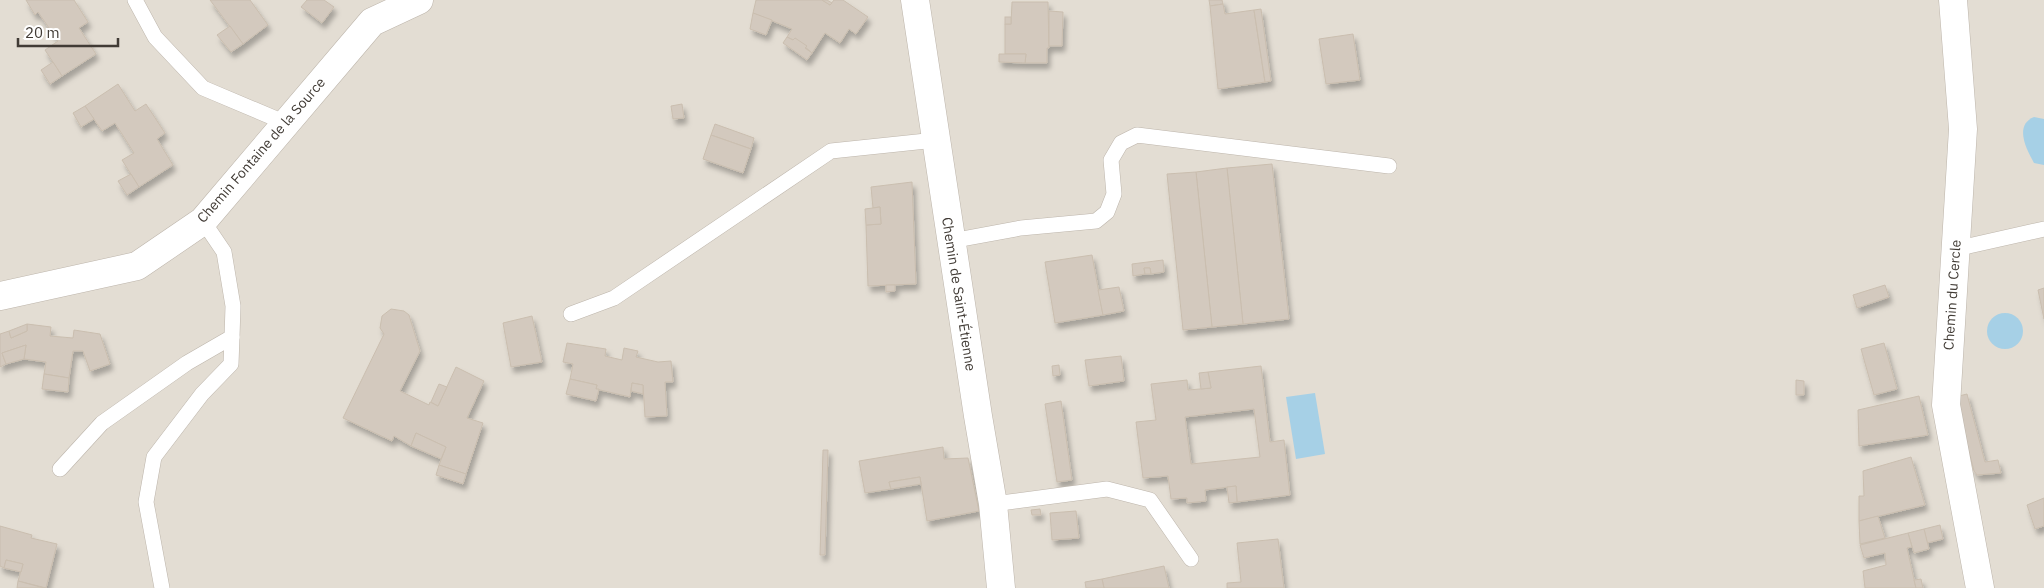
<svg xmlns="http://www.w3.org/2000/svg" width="2044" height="588" font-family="'IBM Plex Sans',sans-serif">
<defs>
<filter id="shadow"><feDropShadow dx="3" dy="5.5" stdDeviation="2.5" flood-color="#0004"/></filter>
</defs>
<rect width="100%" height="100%" fill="#f0ebe4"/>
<!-- residential -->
<rect fill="#e3ddd3" x="0" y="0" width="2044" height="588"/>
<!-- water -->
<g fill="#a6d0e6">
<path d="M2034,117L2044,119V165L2034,163C2026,149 2014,125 2034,117Z"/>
<circle cx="2005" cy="331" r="18"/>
<path d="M1315,393L1325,454L1296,459L1286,397Z"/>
</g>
<!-- building -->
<g fill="#d3c9be" stroke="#cabeaf" fill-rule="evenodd" filter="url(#shadow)">
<path d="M26,0H74L88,22L79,28L96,54L62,76L45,50L58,41L38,12L35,15Z"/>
<path d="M210,0H250L268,25L243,44Z"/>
<path d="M307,0H324L334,7L322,23L301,7Z"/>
<path d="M756,0H822L830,5L834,0H843L868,17L856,34L849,29L840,43L825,33L812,53L795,38L793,40L787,37L792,29L753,13Z"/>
<path d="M822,0H827L832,3L830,5Z"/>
<path d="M1209,0H1222L1223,4L1210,6Z"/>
<path d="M1012,2H1048L1049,48H1047V63H1025L1026,54H1005V24H1011Z"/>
<path d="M1223,4L1225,14L1254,10L1265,82L1218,89L1210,6Z"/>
<path d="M1261,9L1271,81L1265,82L1254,10Z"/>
<path d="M1049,11L1063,12L1062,46H1049Z"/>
<path d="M753,13L772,20L766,35L750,29Z"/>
<rect x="1005" y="17" width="6" height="7"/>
<path d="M230,26L243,44L231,52L217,35Z"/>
<path d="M1353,34L1360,80L1326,84L1319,39Z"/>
<path d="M787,37L793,40L795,38L807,46L805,48L812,53L807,60L783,43Z"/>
<path d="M999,54H1026L1025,63L999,62Z"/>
<path d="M53,62L62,76L50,84L41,70Z"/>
<path d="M118,84L135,111L146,104L165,133L157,139L173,165L139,187L122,160L134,153L115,123L102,131L85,106Z"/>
<path d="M682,104L684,118L673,119L671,106Z"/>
<path d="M85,106L94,119L81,127L73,113Z"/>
<path d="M715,124L754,138L751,149L711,135Z"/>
<path d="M711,135L751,149L743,173L703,159Z"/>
<path d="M1272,164L1289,319L1243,324L1227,168Z"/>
<path d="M1227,168L1243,324L1212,327L1196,172Z"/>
<path d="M1196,172L1212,327L1183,330L1167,174Z"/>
<path d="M131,174L139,187L127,195L118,181Z"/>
<path d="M912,182L916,284L868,286L866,225L881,224L880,207L873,208L871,187Z"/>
<path d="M880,207L881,224L866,225L865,209Z"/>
<path d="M1092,255L1103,315L1055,323L1045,262Z"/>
<path d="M1163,260L1164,272L1151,274L1150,268H1144L1145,274L1133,276L1132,264Z"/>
<path d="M1144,268H1150L1151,274H1145Z"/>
<path d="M886,285H895V291L886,292Z"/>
<path d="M1885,285L1889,297L1857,308L1853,295Z"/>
<path d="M1119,287L1124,311L1103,315L1098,290Z"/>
<path d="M2044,288V319L2038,290Z"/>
<path d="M391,309L404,311L409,315L420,351L400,391L429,405L430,402L438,406L456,367L484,381L467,418L483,423L466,474L439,465L446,447L416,433L411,446L394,436L392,441L343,418L384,334L380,328L382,316Z"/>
<path d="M532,316L542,362L511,367L503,323Z"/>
<path d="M27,324L51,327L50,336L73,338L74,330L100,334L110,364L90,371L83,351H73L69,378L44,374L46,362L24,359L26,345L2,353L6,364L0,367V334L9,331L11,338L27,331Z"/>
<path d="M27,324V331L11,338L9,331Z"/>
<path d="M567,343L606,349L605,356L622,360L624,348L638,351L636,357L658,362L671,361L673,382H665L667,416L645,417L643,385L632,383L630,397L596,389L597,385L570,379L573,364L563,362Z"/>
<path d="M1884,343L1897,389L1874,395L1861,349Z"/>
<path d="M26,345L24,359L6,364L2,353Z"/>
<path d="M1121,356L1124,381L1089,386L1085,360Z"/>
<path d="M1059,365L1060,375L1053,376L1052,366Z"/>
<path d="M1261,366L1270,442L1284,440L1290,495L1237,502L1236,486L1205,490L1206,501L1187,503V498L1171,499L1168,476L1143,478L1136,422L1156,420L1151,384L1187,380L1188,390L1211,388L1208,372ZM1254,409L1260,457L1191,464L1185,417Z"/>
<path d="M1208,372L1211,388L1201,389L1199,373Z"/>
<path d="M44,374L69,378L68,392L42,389Z"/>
<path d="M570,379L597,385L596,389H599L596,401L566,394Z"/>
<path d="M1796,380L1804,381V395H1796Z"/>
<path d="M632,383L643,385V394L631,391Z"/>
<path d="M439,384L447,387L438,406L431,402Z"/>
<path d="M1967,394L1985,462L1998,460L2001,473L1977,475L1974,471L1955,397Z"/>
<path d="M1919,396L1928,435L1859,446L1858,410Z"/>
<path d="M1061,401L1072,480L1057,482L1045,404Z"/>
<path d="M416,433L446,447L441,459L411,446Z"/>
<path d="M943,447L944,459L968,458L979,511L927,521L920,477L889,482L891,489L865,493L859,461Z"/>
<path d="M823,450H828L825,555H820Z"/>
<path d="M1911,457L1925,505L1859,521V496H1864L1863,471Z"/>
<path d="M439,465L466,474L463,484L436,475Z"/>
<path d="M920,477L921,484L891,489L889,482Z"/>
<path d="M1236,486L1237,502L1229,503L1227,487Z"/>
<path d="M2044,498V526L2035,529L2027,505Z"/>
<path d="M1040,509L1041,515H1032L1031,510Z"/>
<path d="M1076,511L1079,538L1052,540L1050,513Z"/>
<path d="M1878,516L1885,538L1860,544L1859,521Z"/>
<path d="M1940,525L1943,539L1927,543L1924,529Z"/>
<path d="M0,526L32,535L31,538L57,544L46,588L18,581L23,564L6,560L4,568L0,566Z"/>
<path d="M1924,529L1929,549L1914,553L1908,533Z"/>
<path d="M1908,533L1912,547L1907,548L1916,588H1865L1863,571L1886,565L1885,553L1864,558L1860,545Z"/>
<path d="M1278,539L1284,588H1227V583L1241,582L1237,543Z"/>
<path d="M6,560L23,564L21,572L4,568Z"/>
<path d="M1164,566L1169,588H1104L1102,579Z"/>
<path d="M1102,579L1104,588H1086L1085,582Z"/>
<path d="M1921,579L1923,588H1916L1914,580Z"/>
<path d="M18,581L44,588H17Z"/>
</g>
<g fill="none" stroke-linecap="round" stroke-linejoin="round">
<defs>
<g id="service">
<path d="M135,0L155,37L203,88L286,123"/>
<path d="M951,241L1021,228L1096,221L1107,212L1114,194L1111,160L1121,143L1137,135L1389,166"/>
<path d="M1955,249L2044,229"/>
<path d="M571,314L614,298L831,151L936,140"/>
<path d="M60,469L102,423L187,363L232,337L233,306L224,252L203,221"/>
<path d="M993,504L1107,489L1150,500L1191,559"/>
<path d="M162,588L146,502L154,457L202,394L231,364L232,337"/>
</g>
<g id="minor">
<path d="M915,0L978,416L993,504L1001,588"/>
<path d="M1953,0L1963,129L1946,405L1980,588"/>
<path d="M0,296L137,266L203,221L372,22L419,0"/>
</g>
</defs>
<!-- service casing -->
<use href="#service" stroke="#bdb5ab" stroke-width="16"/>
<!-- minor casing -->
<use href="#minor" stroke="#bdb5ab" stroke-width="29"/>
<!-- service -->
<use href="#service" stroke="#fff" stroke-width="15"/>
<!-- minor -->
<use href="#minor" stroke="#fff" stroke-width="28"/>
</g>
<g text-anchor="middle" stroke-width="4" stroke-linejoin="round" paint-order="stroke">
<!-- street labels -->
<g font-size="14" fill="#413b35" stroke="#fff">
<text transform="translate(261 150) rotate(-49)" y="5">Chemin Fontaine de la Source</text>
<text transform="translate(959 294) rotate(81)" y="5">Chemin de Saint-Étienne</text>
<text transform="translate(1952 295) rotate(-86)" y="5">Chemin du Cercle</text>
</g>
</g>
<!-- scale -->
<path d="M18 38v8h100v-8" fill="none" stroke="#413b35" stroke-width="2.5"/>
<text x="25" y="38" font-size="15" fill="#413b35" stroke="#ffffff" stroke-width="4" paint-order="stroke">20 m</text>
</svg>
